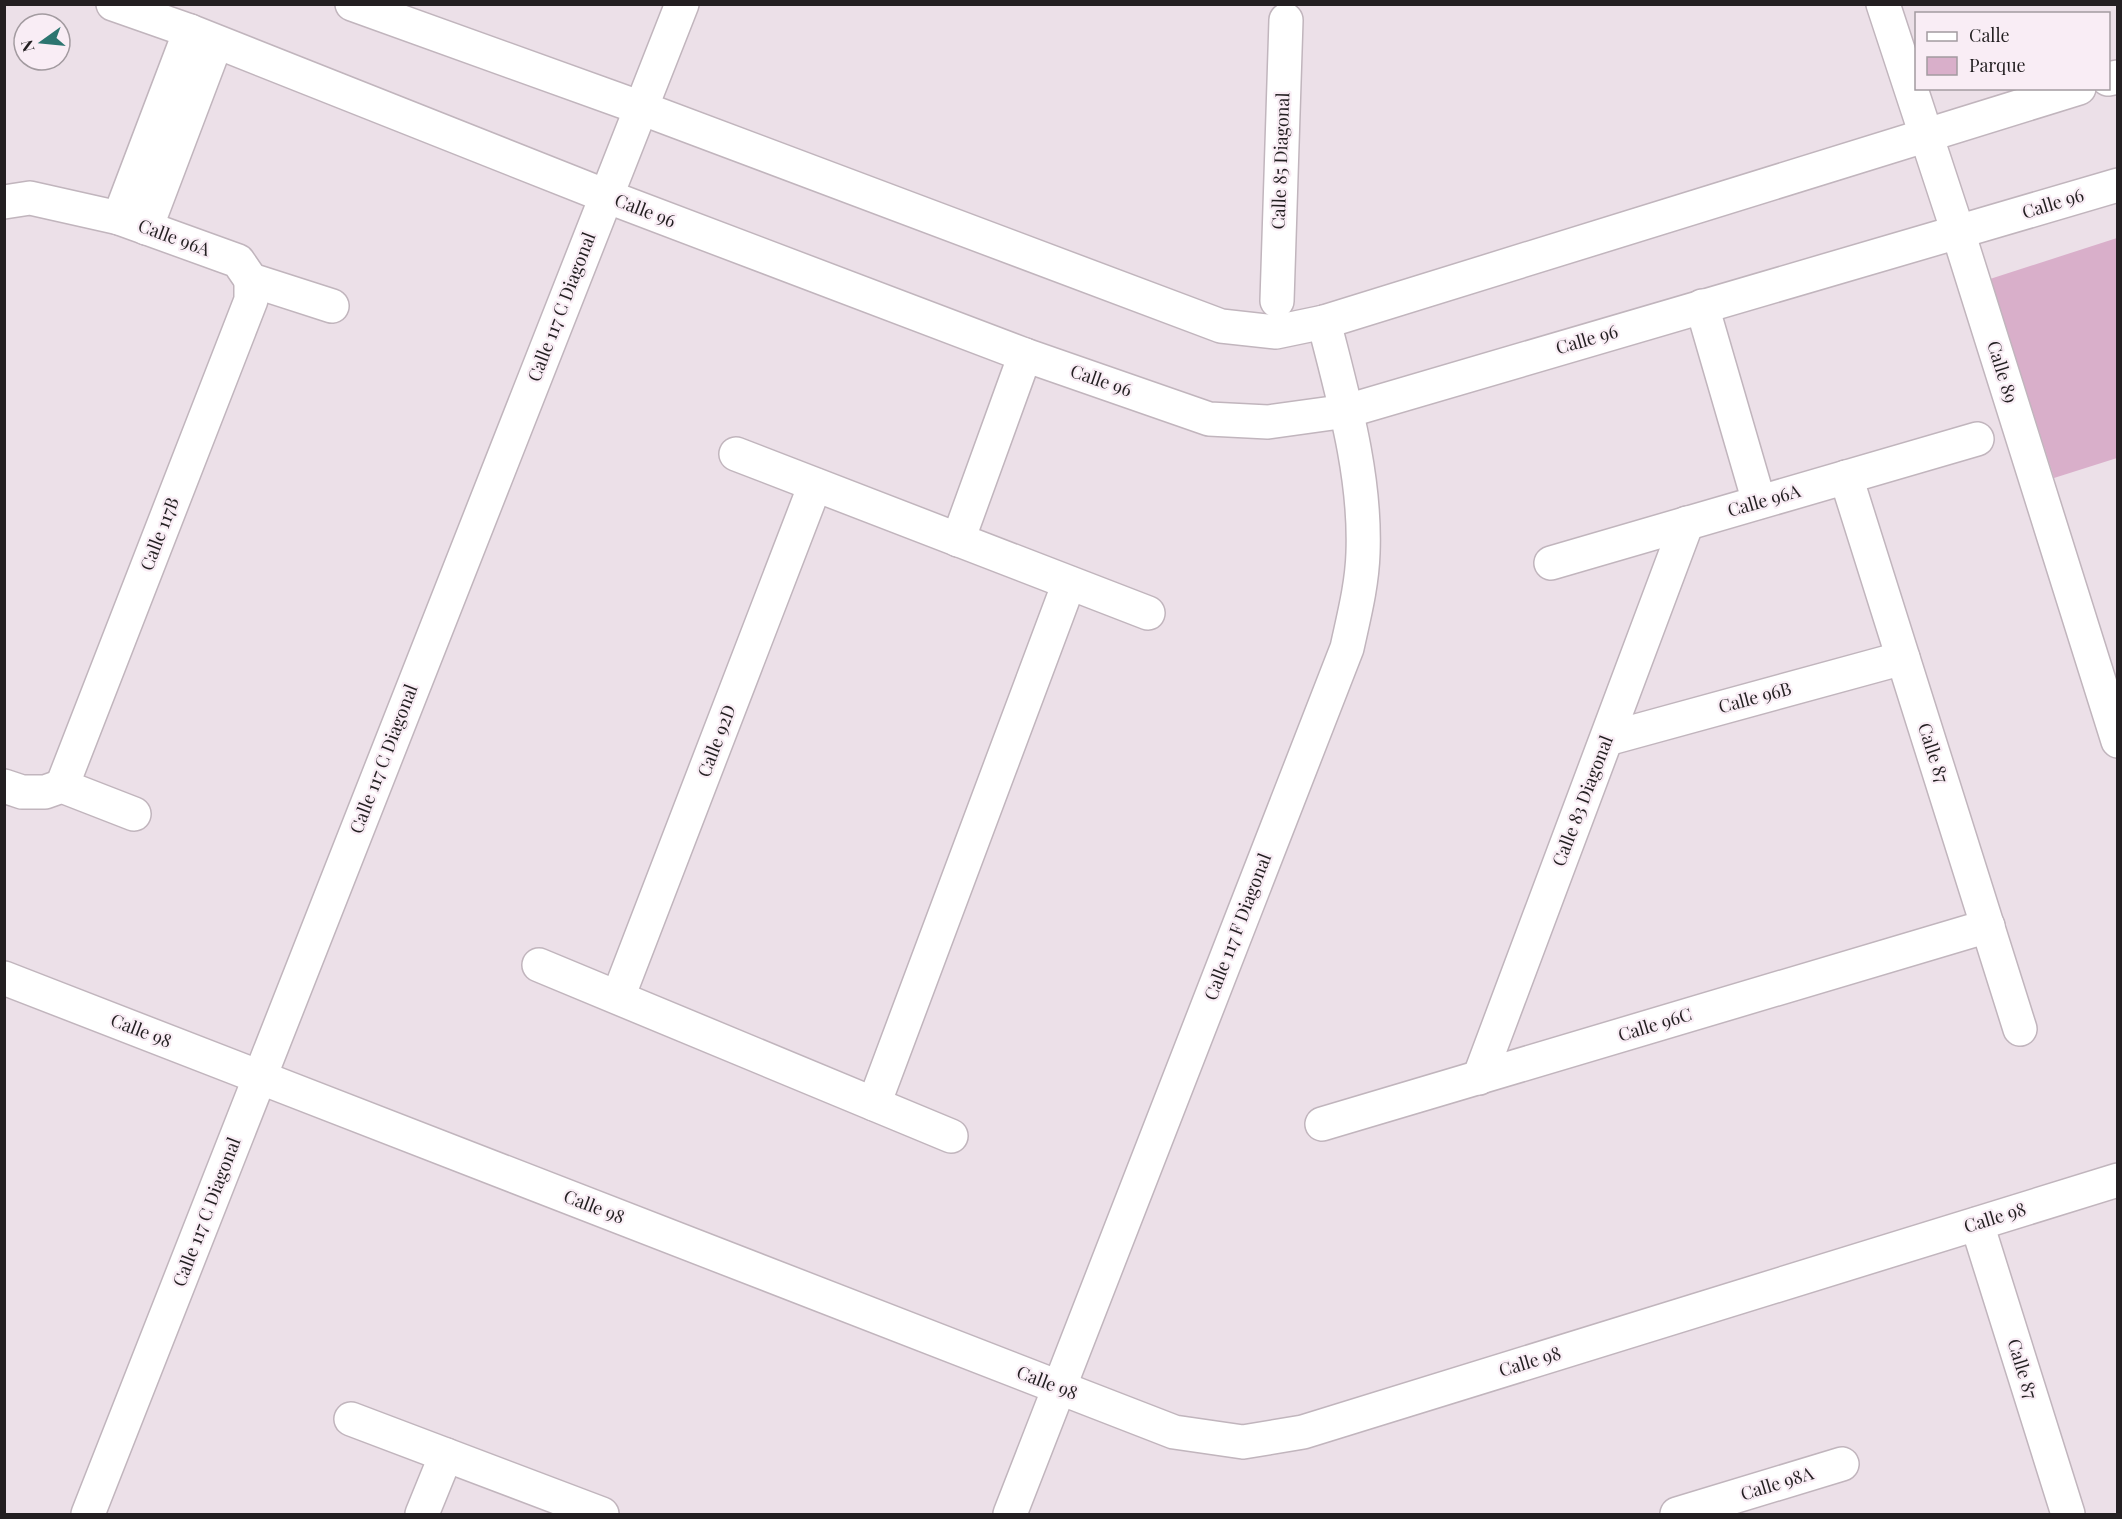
<svg xmlns="http://www.w3.org/2000/svg" width="2122" height="1519" font-family="'Playfair Display',serif">
<rect width="100%" height="100%" fill="#ece0e8"/>
<!-- green -->
<path fill="#d9afca" d="M2117,238V458L2054,478L1990,279Z"/>
<g fill="none" stroke-linecap="round" stroke-linejoin="round">
<defs>
<g id="street">
<path d="M1883,4L1958,232L2118,741"/>
<path d="M4,202L30,198L119,218L238,261L251,280L332,306"/>
<path d="M119,218L190,31"/>
<path d="M146,228L216,43"/>
<path d="M1277,301L1286,20"/>
<path d="M1702,306L1759,502"/>
<path d="M736,454L1148,613"/>
<path d="M1846,477L2020,1029"/>
<path d="M958,540L1025,355"/>
<path d="M1551,563L1977,439"/>
<path d="M1607,739L1903,658"/>
<path d="M4,786L22,792H45L62,786L134,814"/>
<path d="M62,786L251,300V280"/>
<path d="M539,965L951,1136"/>
<path d="M4,978L1174,1432L1243,1442L1303,1432L2118,1180"/>
<path d="M618,997L815,485"/>
<path d="M1479,1078L1687,523"/>
<path d="M874,1104L1069,583"/>
<path d="M1322,1124L1988,926"/>
<path d="M1977,1224L2068,1514"/>
<path d="M351,1419L602,1514"/>
<path d="M88,1514L682,4"/>
<path d="M422,1514L446,1455"/>
<path d="M1010,1514L1347,648C1354,616 1362,585 1363,553C1366,475 1343,397 1324,322"/>
<path d="M1677,1514L1842,1464"/>
</g>
<g id="secondary">
<path d="M113,4L190,31L606,196L1025,355L1209,419L1268,422L1347,411L2118,185"/>
<path d="M352,4L641,108L1221,326L1276,332L1324,322L2079,88"/>
<path d="M2108,79L2118,77"/>
</g>
</defs>
<!-- street casing -->
<use href="#street" stroke="#c1b5bd" stroke-width="36"/>
<!-- secondary casing -->
<use href="#secondary" stroke="#c1b5bd" stroke-width="36"/>
<!-- street -->
<use href="#street" stroke="#fff" stroke-width="33"/>
<!-- secondary -->
<use href="#secondary" stroke="#fff" stroke-width="33"/>
</g>
<g text-anchor="middle" stroke-width="4.5" stroke-linejoin="round" paint-order="stroke">
<!-- street labels -->
<g font-size="18" fill="#231f21" stroke="#f9edf5">
<text transform="translate(1281 161) rotate(-88)" y="6">Calle 85 Diagonal</text>
<text transform="translate(2053 204) rotate(-17)" y="6">Calle 96</text>
<text transform="translate(645 211) rotate(21)" y="6">Calle 96</text>
<text transform="translate(174 238) rotate(20)" y="6">Calle 96A</text>
<text transform="translate(562 307) rotate(-69)" y="6">Calle 117 C Diagonal</text>
<text transform="translate(1587 340) rotate(-16)" y="6">Calle 96</text>
<text transform="translate(2002 372) rotate(73)" y="6">Calle 89</text>
<text transform="translate(1101 381) rotate(19)" y="6">Calle 96</text>
<text transform="translate(1764 501) rotate(-16)" y="6">Calle 96A</text>
<text transform="translate(160 534) rotate(-69)" y="6">Calle 117B</text>
<text transform="translate(1755 698) rotate(-15)" y="6">Calle 96B</text>
<text transform="translate(717 741) rotate(-69)" y="6">Calle 92D</text>
<text transform="translate(1933 753) rotate(72)" y="6">Calle 87</text>
<text transform="translate(384 759) rotate(-69)" y="6">Calle 117 C Diagonal</text>
<text transform="translate(1583 801) rotate(-69)" y="6">Calle 83 Diagonal</text>
<text transform="translate(1238 927) rotate(-69)" y="6">Calle 117 F Diagonal</text>
<text transform="translate(1655 1025) rotate(-17)" y="6">Calle 96C</text>
<text transform="translate(141 1031) rotate(21)" y="6">Calle 98</text>
<text transform="translate(594 1207) rotate(21)" y="6">Calle 98</text>
<text transform="translate(207 1212) rotate(-69)" y="6">Calle 117 C Diagonal</text>
<text transform="translate(1995 1218) rotate(-17)" y="6">Calle 98</text>
<text transform="translate(1530 1362) rotate(-17)" y="6">Calle 98</text>
<text transform="translate(2022 1369) rotate(73)" y="6">Calle 87</text>
<text transform="translate(1047 1383) rotate(21)" y="6">Calle 98</text>
<text transform="translate(1777 1484) rotate(-17)" y="6">Calle 98A</text>
</g>
</g>
<!-- border -->
<rect width="2122" height="1519" fill="none" stroke="#231f21" stroke-width="12"/>
<!-- legend -->
<rect x="1915" y="12" width="195" height="78" fill="#f9edf5" stroke="#a39ba0" stroke-width="1.5"/>
<rect x="1927" y="32" width="30" height="9" fill="#ffffff" stroke="#a39ba0" stroke-width="1.5"/>
<text x="1969" y="42" font-size="18" fill="#231f21">Calle</text>
<rect x="1927" y="57" width="30" height="18" fill="#d9afca" stroke="#a39ba0" stroke-width="1.5"/>
<text x="1969" y="72" font-size="18" fill="#231f21">Parque</text>
<!-- north arrow -->
<g transform="translate(42 42) rotate(255)"><circle r="28" fill="#f9edf5" stroke="#a39ba0" stroke-width="1.5"/>
<path d="M0-4.5L10 22L0 15L-10 22Z" fill="#2c7570"/>
<text y="-9" font-size="16" font-weight="bold" text-anchor="middle" fill="#231f21">N</text>
</g>
</svg>
